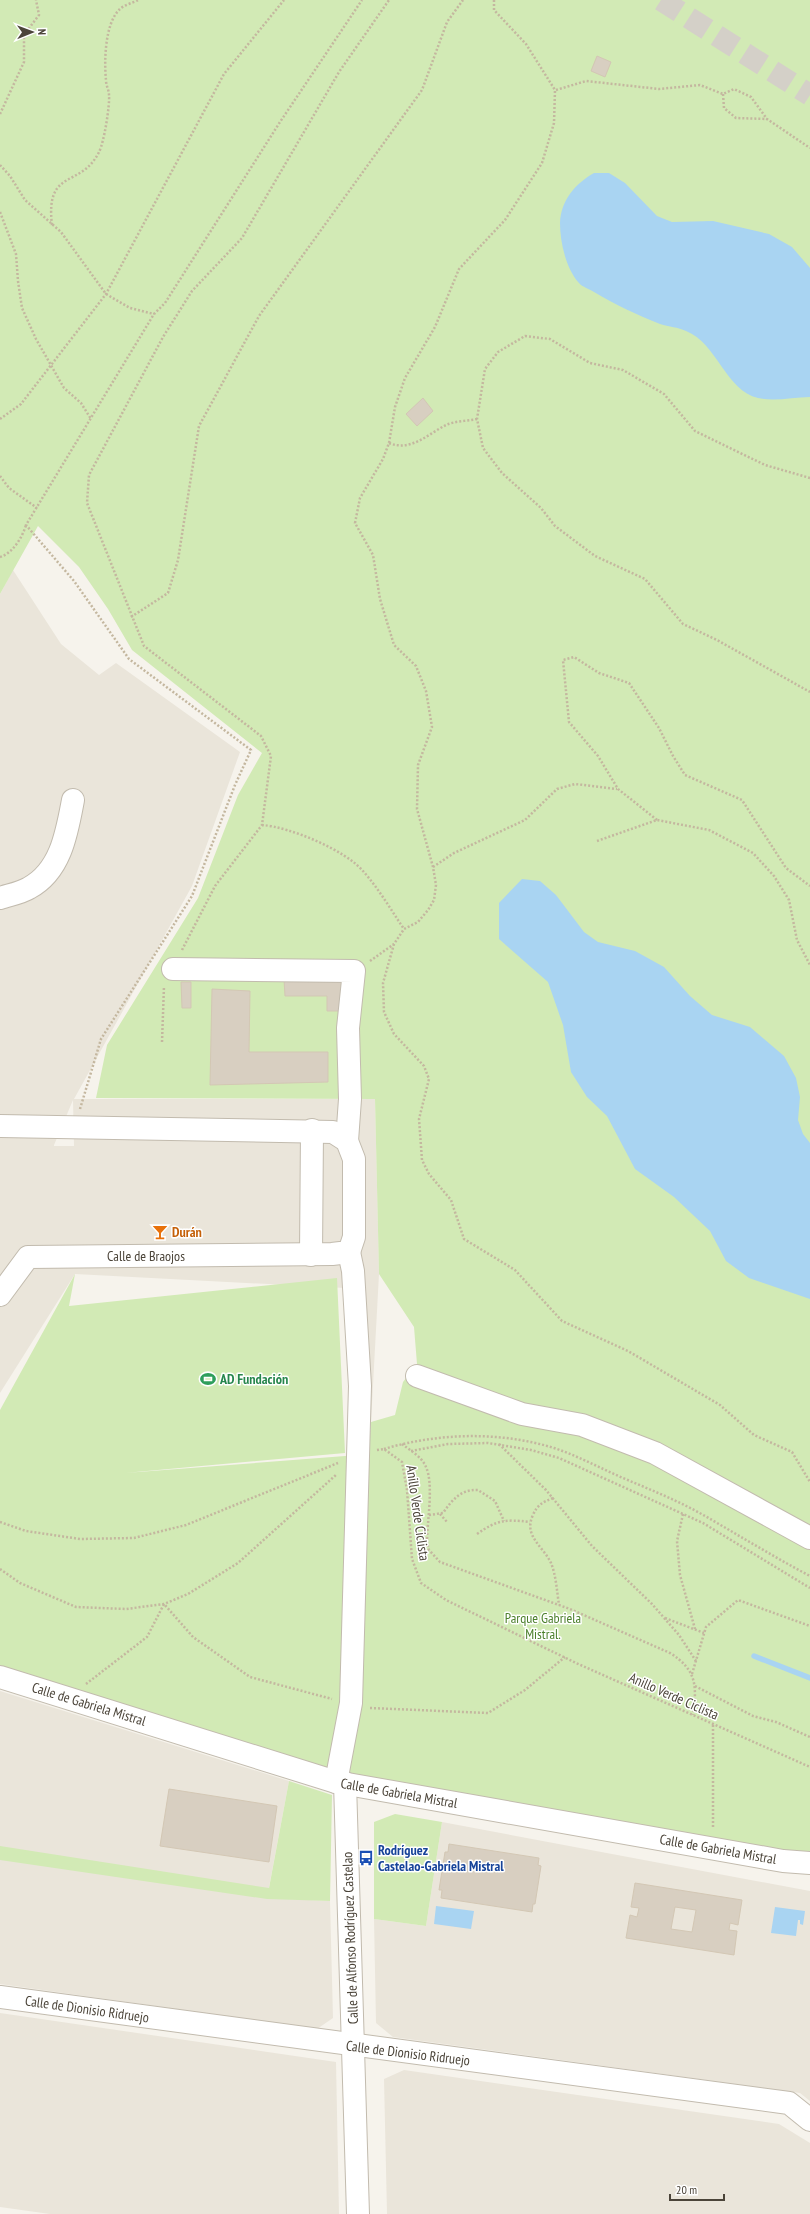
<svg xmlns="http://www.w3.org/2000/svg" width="810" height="2214" font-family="'PT Sans Narrow',sans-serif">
<rect width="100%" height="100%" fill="#f6f3ec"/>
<!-- residential -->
<g fill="#eae5da" fill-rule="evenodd">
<path d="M13,570L61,644L99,675L116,663L240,752L192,886L74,1099H375L379,1274L371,1422L482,1432L367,1479L345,1288L75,1274L0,1393V594ZM73,1100L74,1146H54V1145Z"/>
<path d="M0,1691L289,1781L267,1898L330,1901L333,2018L317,2029L0,1984Z"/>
<path d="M442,1822L810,1891V2101L800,2093L393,2037L376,2023L374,1919L426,1926Z"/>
<path d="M0,2013L336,2062L339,2214H50L0,2207Z"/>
<path d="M404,2070L779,2124L810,2143V2214H387L384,2079Z"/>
</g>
<!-- green -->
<g fill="#d2eab5">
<path d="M0,0H810V1857L336,1782L0,1672V1410L75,1274L69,1306L337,1278L345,1453L125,1473L358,1455L352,1679L371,1422L395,1415L403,1382L417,1364L414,1327L379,1274L375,1099L96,1098L107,1045L198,898L238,795L262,753L132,650L108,609L79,567L38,526L0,594Z"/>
<path d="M289,1781L332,1795L330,1901L267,1899L0,1860V1846L269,1888Z"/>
<path d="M395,1814L442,1822L426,1926L374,1919V1822Z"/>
</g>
<!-- water -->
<g fill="#a9d4f2">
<path d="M594,173H609L625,183L657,216L672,222L713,221L769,234L792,247L810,268V397C793,397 775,402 758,398C726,391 717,343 686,331C678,327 669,327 660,324C637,315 616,305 594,292C590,289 582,287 579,283C566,269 560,242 560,223C561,200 575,184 594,173Z"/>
<path d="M522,879L540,881L556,895L584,932L598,942L635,951L664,967L690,996L712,1015L750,1027L784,1056L796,1078L800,1097L798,1120L803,1134L810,1143V1299L749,1278L726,1261L710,1231L674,1197L635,1169L607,1116L587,1097L571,1072L563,1025L548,982L499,939V903Z"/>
<path d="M436,1906L474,1911L471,1929L434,1924Z"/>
<path d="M775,1907L805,1911L803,1925L800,1924V1920H798L796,1936L771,1933Z"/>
</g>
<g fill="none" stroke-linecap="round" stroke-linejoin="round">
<!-- stream -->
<path stroke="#a9d4f2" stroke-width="5.5" d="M754,1656L810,1678"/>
</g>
<!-- building -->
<g fill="#d8cfc1" stroke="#d3c7b4" fill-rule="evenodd">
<path d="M597,56L611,62L605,77L591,71Z"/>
<path d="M423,398L433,411L417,426L406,414Z"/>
<path d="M284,979L343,980V1011H327V996H285Z"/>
<path d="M181,982H191V1008H182Z"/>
<path d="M212,989L250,991L249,1052H328V1082L210,1085Z"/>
<path d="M169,1789L277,1806L269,1862L160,1846Z"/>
<path d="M449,1844L539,1858L538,1865L541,1866L535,1904H533L532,1912L441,1898L442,1890H439L445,1852H448Z"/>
<path d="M635,1883L742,1900L738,1925L730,1923L729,1930L737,1931L734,1955L626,1938L630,1915L637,1917L639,1908L631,1907ZM675,1907L696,1910L692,1932L671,1929Z"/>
</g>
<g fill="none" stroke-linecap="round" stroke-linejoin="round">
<!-- highway-tunnel -->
<path stroke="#d4d0c8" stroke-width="22" stroke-dasharray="22 11" stroke-linecap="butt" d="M661,0L810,95"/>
<defs>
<g id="minor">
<path d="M0,898C9,895 21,893 29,888C61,871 67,832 73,800"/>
<path d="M173,969L354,971L348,1028L350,1099L347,1141"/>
<path d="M0,1126L333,1132L347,1141L354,1159V1237L349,1252L332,1254L28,1257L0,1295"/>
<path d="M311,1255L312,1130"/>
<path d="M417,1376L522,1414L582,1425L655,1453L810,1538"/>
<path d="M0,1677L336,1782L783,1861L810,1863"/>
<path d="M336,1782L351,1703L360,1386L353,1271L349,1252"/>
<path d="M345,1783L358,2214"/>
<path d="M0,1997L789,2103L810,2120"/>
</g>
</defs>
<!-- minor casing -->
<use href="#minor" stroke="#c2bbae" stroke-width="24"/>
<!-- path -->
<g stroke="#c4b79f" stroke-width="2.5" stroke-dasharray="2 2" stroke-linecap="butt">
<path d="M494,0V10L526,44L555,90L554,123L542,163L505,220L459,269L435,327L405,378L395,407L389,443L383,459L360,498L355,523L373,555L380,599L394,645L416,666L426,691L432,727L418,765L417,809L433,867L436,885L434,900L428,910L418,922L404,929L394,944L383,983L384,1012L394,1034L424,1066L429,1079L419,1119L422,1160L429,1174L451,1200L464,1239L515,1270L562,1321L628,1351L720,1405L754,1435L792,1452L810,1482"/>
<path d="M556,90L586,81L659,89L700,85L723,94L734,89L751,97L767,119L810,148"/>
<path d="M723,94L724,108L736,118L767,119"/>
<path d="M0,114L24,62V35L39,15L36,0"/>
<path d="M0,165L10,176L25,200L61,232L106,294L130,308L154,314"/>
<path d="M0,212L16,254L18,281L22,308L36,339L64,388L81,403L91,419"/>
<path d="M52,225C45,167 81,189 99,152C104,143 110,105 109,95C109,90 106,86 106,80C104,61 105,24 119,10C123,5 133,3 138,0"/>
<path d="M0,419L21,404L106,294L224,74L284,0"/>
<path d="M389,443C411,452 428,434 446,425C455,421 467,421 477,419"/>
<path d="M0,476L9,488L37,508"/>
<path d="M810,478L765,465L695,431L664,394L623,370L590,363L550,339L525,336L498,352L485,369L477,419L483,448L502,473L541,508L555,526L595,556L645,579L683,624L717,640L810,692"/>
<path d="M0,557C13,553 22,538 26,525"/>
<path d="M131,617L168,593L178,560L199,426L259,316L422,90L447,22L463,0"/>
<path d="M657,820L618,789L598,756L569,722L563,660L574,657L599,673L629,683L659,728L673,756L685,775L742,800L786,868L810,886"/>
<path d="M262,825C290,827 345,850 363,871C379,889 391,910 404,929"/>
<path d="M597,841L657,820L709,830L753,853L774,876L789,900L797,940L810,965"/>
<path d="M433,867L454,853L525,820L557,789L575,784L617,789"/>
<path d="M182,950L215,886L262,825L271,756L261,736L144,646L87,503L89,475L163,337L192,291L242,238L339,72L389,0"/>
<path d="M370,961L394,944"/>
<path d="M162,1042L164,986"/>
<path d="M80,1109L101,1039L192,896L235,785L251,750L129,659L74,581L26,525L154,314L165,303L280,122L362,0"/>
<path d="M402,1444C411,1451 422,1457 426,1467C434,1484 427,1522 427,1542L429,1550L440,1562L570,1609L670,1653C697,1670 697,1686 693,1715"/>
<path d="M499,1444L546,1490L592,1546L652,1604L679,1635L696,1661"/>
<path d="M384,1449C438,1433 499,1431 554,1448C578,1456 600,1468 623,1478C651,1490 679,1501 705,1516C740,1536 774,1557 810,1576"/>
<path d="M377,1450L384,1449L402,1462L407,1490L412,1559L421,1583L446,1600L576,1663L810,1767"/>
<path d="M411,1451L448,1444L488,1443L531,1450L559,1458L703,1523L810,1588"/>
<path d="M553,1498C543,1502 537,1505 533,1515C523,1536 543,1546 551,1563C556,1575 557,1592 559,1605"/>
<path d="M440,1514L447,1522"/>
<path d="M683,1514L677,1541L680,1575L695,1629"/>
<path d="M429,1515L443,1513C452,1500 461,1489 478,1490L495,1501L504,1521"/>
<path d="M0,1522L26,1531L80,1539L134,1538L186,1525L338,1463"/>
<path d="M477,1534C497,1520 505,1519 530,1522"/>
<path d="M0,1569L20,1583L76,1607L126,1609L164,1604L188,1594L238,1563L337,1474"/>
<path d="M665,1618L704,1633"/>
<path d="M692,1674L706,1627L738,1600L810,1626"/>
<path d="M86,1684L147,1637L164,1604L193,1637L250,1677L332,1699"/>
<path d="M695,1686L753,1716L776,1722L810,1737"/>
<path d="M370,1708L488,1713L525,1690L565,1657"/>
<path d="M713,1827V1724"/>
</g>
<!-- minor -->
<use href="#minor" stroke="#fff" stroke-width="22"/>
</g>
<!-- icons -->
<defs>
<symbol id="bar-bare" viewBox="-9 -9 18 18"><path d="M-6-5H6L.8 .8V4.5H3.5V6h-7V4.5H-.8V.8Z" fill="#e8710a" stroke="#fff" stroke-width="2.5" paint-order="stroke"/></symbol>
<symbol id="stadium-bare" viewBox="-9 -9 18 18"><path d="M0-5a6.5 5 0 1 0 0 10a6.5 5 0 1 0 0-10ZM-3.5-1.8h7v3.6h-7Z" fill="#2e9e5b" stroke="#fff" stroke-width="2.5" paint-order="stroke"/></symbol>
<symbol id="bus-bare" viewBox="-9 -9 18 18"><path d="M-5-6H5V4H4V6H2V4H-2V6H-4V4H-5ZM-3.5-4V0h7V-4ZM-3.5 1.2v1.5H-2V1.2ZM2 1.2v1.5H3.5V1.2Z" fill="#1a4fb4" stroke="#fff" stroke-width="2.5" paint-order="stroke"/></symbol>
</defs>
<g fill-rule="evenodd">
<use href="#bar-bare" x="149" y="1221" width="22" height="22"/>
<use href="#stadium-bare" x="197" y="1368" width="22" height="22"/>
<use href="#bus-bare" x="355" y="1847" width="22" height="22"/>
</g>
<g text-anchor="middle" stroke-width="3" stroke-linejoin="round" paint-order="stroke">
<!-- food labels -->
<g font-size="14" font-weight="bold" fill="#c56008" stroke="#fff" text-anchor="start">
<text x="172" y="1237">Durán</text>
</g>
<!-- street labels -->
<g font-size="14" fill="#4b4439" stroke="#fff">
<text x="146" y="1261">Calle de Braojos</text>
<text transform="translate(418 1513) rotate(82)" y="5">Anillo Verde Ciclista</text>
<text transform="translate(674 1696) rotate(24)" y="5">Anillo Verde Ciclista</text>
<text transform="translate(89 1704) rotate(17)" y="5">Calle de Gabriela Mistral</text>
<text transform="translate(399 1793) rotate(10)" y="5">Calle de Gabriela Mistral</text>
<text transform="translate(718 1849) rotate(10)" y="5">Calle de Gabriela Mistral</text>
<text transform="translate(350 1938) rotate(-92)" y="5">Calle de Alfonso Rodríguez Castelao</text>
<text transform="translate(87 2009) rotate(8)" y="5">Calle de Dionisio Ridruejo</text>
<text transform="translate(408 2053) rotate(7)" y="5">Calle de Dionisio Ridruejo</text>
</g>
<!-- leisure labels -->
<g font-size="14" font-weight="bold" fill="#27864d" stroke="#fff" text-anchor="start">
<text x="220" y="1384">AD Fundación</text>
</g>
<!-- park labels -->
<g font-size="14" fill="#4a7f2a" stroke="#fff">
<text x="543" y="1623">Parque Gabriela<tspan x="543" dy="16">Mistral.</tspan></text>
</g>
<!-- transit labels -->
<g font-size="14" font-weight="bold" fill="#164399" stroke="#fff" text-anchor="start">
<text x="378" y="1855">Rodríguez<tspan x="378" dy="16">Castelao-Gabriela Mistral</tspan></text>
</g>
</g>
<!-- north arrow -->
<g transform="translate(32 32) rotate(89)" stroke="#ffffff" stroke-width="3" paint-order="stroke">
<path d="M0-3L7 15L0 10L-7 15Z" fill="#4b4439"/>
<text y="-6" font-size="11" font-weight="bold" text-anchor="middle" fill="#4b4439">N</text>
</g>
<!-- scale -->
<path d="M670 2194v6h54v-6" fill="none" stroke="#4b4439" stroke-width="2"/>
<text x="676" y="2194" font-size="12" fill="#4b4439" stroke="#ffffff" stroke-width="3" paint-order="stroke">20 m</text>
</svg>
